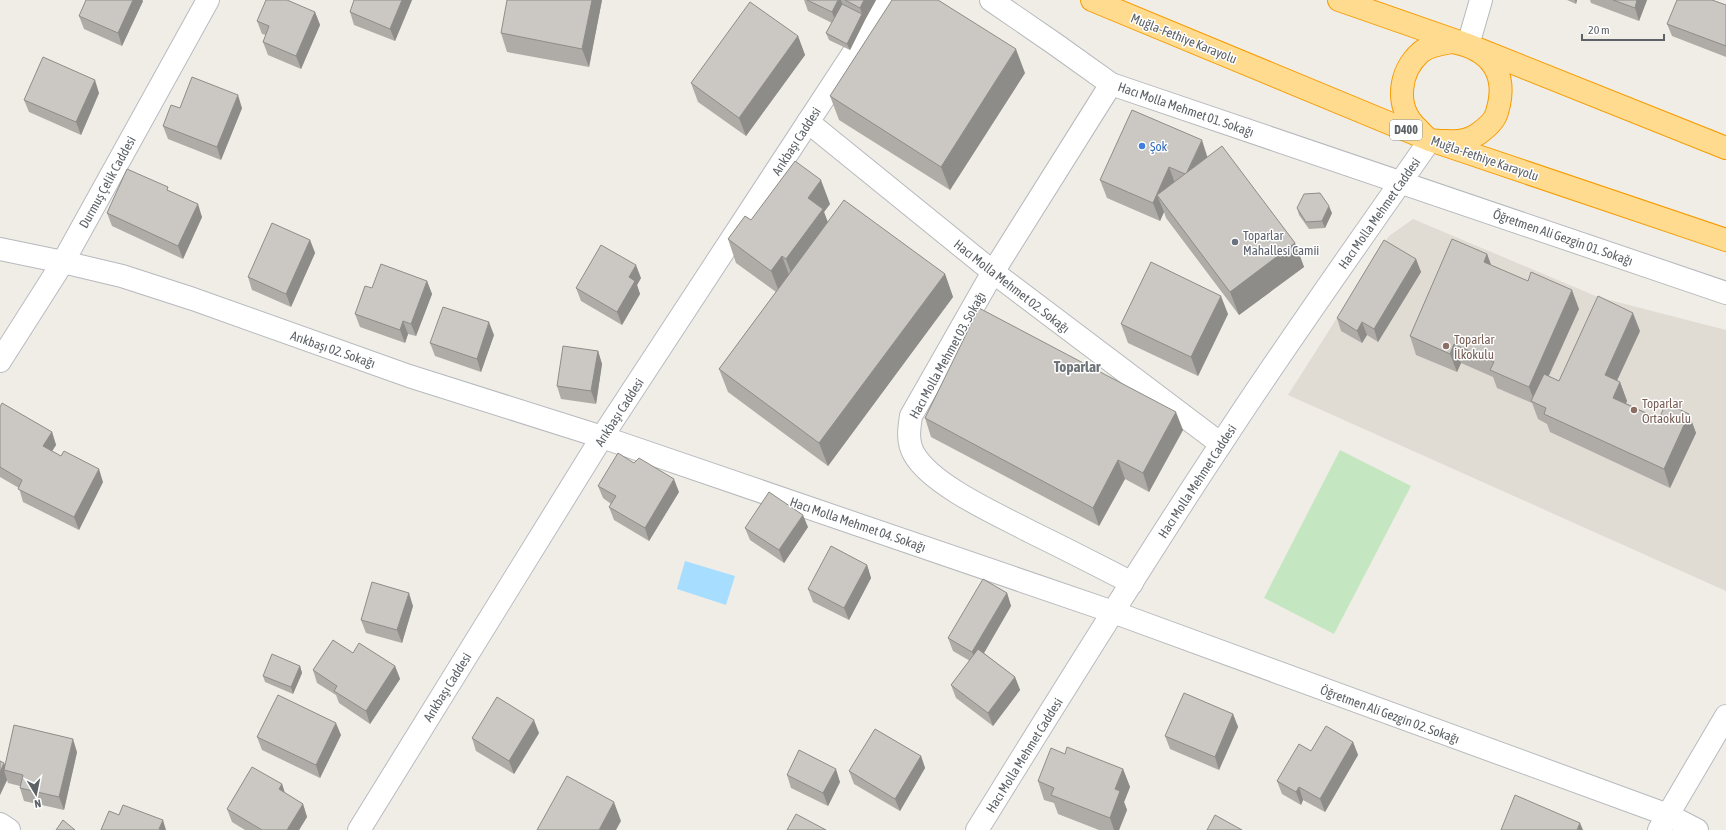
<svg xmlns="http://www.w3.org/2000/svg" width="1726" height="830" font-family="'Asap Condensed',sans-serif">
<rect width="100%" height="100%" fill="#f0ede6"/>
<!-- education -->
<path fill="#e0dcd4" d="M1413,219L1598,297L1726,330V591L1288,395L1389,236Z"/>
<!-- green -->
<path fill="#c4e7c2" d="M1340,450L1411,486L1334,634L1264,598Z"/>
<!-- water -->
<path fill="#a7deff" d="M685,561L735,576L726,605L677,589Z"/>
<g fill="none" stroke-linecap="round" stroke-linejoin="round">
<defs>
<g id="street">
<path d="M991,0L1055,44L1111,84L1726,293"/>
<path d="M1468,45L1481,0"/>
<path d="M1111,84L993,272L911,416C909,429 907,442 914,454C932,486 1001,516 1033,533C1066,549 1099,566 1132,583"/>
<path d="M808,122L993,272L1221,444"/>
<path d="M0,249L63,262L122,276L193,299L409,376L602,437L1113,612L1668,815L1697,830"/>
<path d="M0,824L9,830"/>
</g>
<g id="secondary">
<path d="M0,361L63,262L208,0"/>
<path d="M359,830L602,437L888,0"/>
<path d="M977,830C1057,701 1137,571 1221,444C1288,341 1360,241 1430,140"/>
<path d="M1659,830L1726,716"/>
</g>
<g id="highway">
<path d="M1092,0L1430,140L1726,240"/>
<path d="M1339,0L1468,45L1726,148"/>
<path d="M1452,42C1490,49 1509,73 1497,112C1495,121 1485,129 1478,134C1468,141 1457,142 1446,141C1441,141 1435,141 1430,140C1426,138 1420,131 1417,128C1394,107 1399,71 1421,52C1430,45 1441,44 1452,42Z"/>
</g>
</defs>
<!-- street casing -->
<use href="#street" stroke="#b6b9bd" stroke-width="24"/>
<!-- secondary casing -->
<use href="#secondary" stroke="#b7bbc0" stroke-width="24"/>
<!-- highway casing -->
<use href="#highway" stroke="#f69b00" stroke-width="24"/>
<!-- street -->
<use href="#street" stroke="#fff" stroke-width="22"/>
<!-- secondary -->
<use href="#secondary" stroke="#fff" stroke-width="22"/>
<!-- highway -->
<use href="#highway" stroke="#fedb8f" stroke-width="22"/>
</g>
<!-- wall -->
<g fill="#afaca8">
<path d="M86,0H142L143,1L122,46L84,29L79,16Z"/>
<path d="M412,0L395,41L354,25L350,12Z"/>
<path d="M602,0L589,67L507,52L501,33Z"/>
<path d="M804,0H876L865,20L850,50L829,40L826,33L832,23L808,11Z"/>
<path d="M1567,0H1577L1576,4Z"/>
<path d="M1590,0H1647L1639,21L1591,3Z"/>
<path d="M1726,5V57L1672,36L1667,24Z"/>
<path d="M315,12L320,25L301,69L268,55L263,42L266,35L262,34L257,21Z"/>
<path d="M798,36L805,55L746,136L698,102L691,83Z"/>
<path d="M1025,73L950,190L839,120L830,96Z"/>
<path d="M99,93L81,135L29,112L24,100Z"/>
<path d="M180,108H242L221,160L168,139L163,126Z"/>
<path d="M1208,157L1295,243L1304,267L1239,315L1166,218L1164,212L1160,221L1107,198L1100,180Z"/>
<path d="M169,191L202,217L183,259L112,226L107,213Z"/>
<path d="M830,204L824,212L828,222L945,274L953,297L828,466L728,392L719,369L776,292L736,263L728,239L751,220Z"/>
<path d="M1297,208L1332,213L1325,228L1309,229L1299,215Z"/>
<path d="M310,240L315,253L291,307L252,290L248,277Z"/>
<path d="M1487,254L1491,265L1579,309L1549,376L1559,381L1640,331L1617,381L1620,382L1627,401L1626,403L1659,419L1689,414L1696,433L1670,488L1550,432L1547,424L1538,419L1532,403L1497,388L1493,377L1461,363L1457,372L1416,355L1410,336Z"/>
<path d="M1416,259L1421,272L1378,342L1367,335L1362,343L1341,331L1337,318Z"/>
<path d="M641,278L637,285L640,294L622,325L581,301L576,288Z"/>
<path d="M427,281L432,294L416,336L408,334L405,343L360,327L355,314L372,288Z"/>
<path d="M1228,314L1198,376L1128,343L1121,324Z"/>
<path d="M494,335L481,372L435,356L430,343Z"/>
<path d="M598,351L602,364L596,404L561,399L557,386Z"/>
<path d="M0,407L52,432L56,445L52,451L103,482L79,530L23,502L19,488L0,477Z"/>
<path d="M925,418L1183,430L1149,492L1125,479L1099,526L931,437Z"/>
<path d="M598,486L679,492L649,541L614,520L609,507L611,504L603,498Z"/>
<path d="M808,527L784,563L750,540L745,528Z"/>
<path d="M867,565L871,578L849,620L813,602L808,589Z"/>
<path d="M1007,593L1011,606L984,653L1015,677L1020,690L993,726L956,698L951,685L970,661L953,651L948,638Z"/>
<path d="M413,606L402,643L366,633L361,620Z"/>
<path d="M353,653L395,666L400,679L370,724L339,703L336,695L317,683L313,670Z"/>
<path d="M300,666L302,673L293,694L265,682L263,676Z"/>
<path d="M1233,714L1238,727L1219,770L1170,749L1165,736Z"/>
<path d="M539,733L514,774L476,751L472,738Z"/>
<path d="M341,735L320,778L262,750L257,737Z"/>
<path d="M1353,742L1358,755L1325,812L1303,800L1301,805L1282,794L1277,781L1311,751Z"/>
<path d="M77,752L64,810L24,801L20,788V786L8,783L7,780L0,795L4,763L5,765Z"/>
<path d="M1065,754L1123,769L1130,787L1124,802L1127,810L1119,830H1099L1058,814L1054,803L1044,800L1038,781Z"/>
<path d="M921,756L925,768L900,811L854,784L849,771Z"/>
<path d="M787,775L840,782L828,806L791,788Z"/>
<path d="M282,784L285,793L303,804L307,817L299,830H245L232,822L227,809Z"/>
</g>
<!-- shaded-wall -->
<g fill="#8e8c88">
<path d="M133,0H142L143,1L122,46L118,33Z"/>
<path d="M402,0H412L395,41L390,29Z"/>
<path d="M592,0H602L589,67L582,49Z"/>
<path d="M838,0H841L844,10L837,25L832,12Z"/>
<path d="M864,0H876L865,20L850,50L847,44L862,14L860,8Z"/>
<path d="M1575,0H1577L1576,4Z"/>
<path d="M1637,0H1647L1639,21L1635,8Z"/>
<path d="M315,12L320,25L301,69L296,56Z"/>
<path d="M798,36L805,55L746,136L739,118Z"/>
<path d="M1016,49L1025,73L950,190L941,167Z"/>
<path d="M95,80L99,93L81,135L76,122Z"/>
<path d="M238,95L242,108L221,160L217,147Z"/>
<path d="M1202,140L1208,159L1186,175Z"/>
<path d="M1169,167L1176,186L1157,195L1164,212L1160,221L1153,203Z"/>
<path d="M821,180L830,204L824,212L831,232L795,283L786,259L808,198Z"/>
<path d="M198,204L202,217L183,259L178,246Z"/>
<path d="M1329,206L1332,213L1325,228L1322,221Z"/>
<path d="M310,240L315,253L291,307L286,294Z"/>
<path d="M1295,243L1304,267L1239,315L1230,292Z"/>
<path d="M1487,254L1494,273L1484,262Z"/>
<path d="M782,256L791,280L780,294L771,271Z"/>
<path d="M1416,259L1421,272L1378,342L1374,329Z"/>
<path d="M636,265L641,278L637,285L640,294L622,325L617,312L629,277Z"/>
<path d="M945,274L953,297L828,466L819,443Z"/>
<path d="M427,281L432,294L416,336L411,324Z"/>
<path d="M1572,290L1579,309L1536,403H1535L1529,387Z"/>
<path d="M1221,296L1228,314L1198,376L1191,357Z"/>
<path d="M1633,313L1640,331L1611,393L1605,375Z"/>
<path d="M403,321L408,334L405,343L400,330Z"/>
<path d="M489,322L494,335L481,372L477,359Z"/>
<path d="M1362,322L1367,335L1362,343L1357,331Z"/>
<path d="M1454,344L1461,363L1457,372L1450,354Z"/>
<path d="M598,351L602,364L596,404L591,391Z"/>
<path d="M1620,382L1627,401L1620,416L1613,398Z"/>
<path d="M1176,412L1183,430L1149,492L1143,473Z"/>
<path d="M1689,414L1696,433L1670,488L1664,469Z"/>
<path d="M52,432L56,445L47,459L43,446Z"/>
<path d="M1118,460L1125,479L1099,526L1093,508Z"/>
<path d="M99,469L103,482L79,530L74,517Z"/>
<path d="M674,479L679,492L649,541L645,528Z"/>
<path d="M803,515L808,527L784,563L779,550Z"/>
<path d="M867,565L871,578L849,620L844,608Z"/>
<path d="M409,593L413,606L402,643L397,630Z"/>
<path d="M1007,593L1011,606L977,665L972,652Z"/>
<path d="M300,666L302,673L293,694L291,687Z"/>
<path d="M395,666L400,679L370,724L366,711Z"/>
<path d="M1015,677L1020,690L993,726L988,713Z"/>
<path d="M1233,714L1238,727L1219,770L1215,757Z"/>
<path d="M534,720L539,733L514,774L509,761Z"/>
<path d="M336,723L341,735L320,778L316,765Z"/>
<path d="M73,739L77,752L64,810L59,797Z"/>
<path d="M1353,742L1358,755L1325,812L1320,799Z"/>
<path d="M921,756L925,768L900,811L895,799Z"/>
<path d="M4,763L7,771L4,770L7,780L0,795V772Z"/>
<path d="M836,769L840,782L828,806L823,793Z"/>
<path d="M1123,769L1130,787L1124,802L1127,810L1119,830H1114L1110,818L1115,789Z"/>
<path d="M282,784L286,797L279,789Z"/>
<path d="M1299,787L1303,800L1301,805L1296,792Z"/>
<path d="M614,802L621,821L616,830H599Z"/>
<path d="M303,804L307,817L299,830H287Z"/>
<path d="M163,820L166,830H159V829Z"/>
<path d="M1580,823L1583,830H1577Z"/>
</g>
<!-- building -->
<g fill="#cbc8c3" stroke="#8e8c88">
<path d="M86,0H133L118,33L79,16Z"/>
<path d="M266,0H287L315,12L296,56L263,42L269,26L257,21Z"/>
<path d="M354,0H402L390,29L350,12Z"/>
<path d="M507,0H592L582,49L501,33Z"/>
<path d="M807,0H838L832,12Z"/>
<path d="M845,0H864L860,8Z"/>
<path d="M892,0H938L1016,49L941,167L830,96Z"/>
<path d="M1613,0H1637L1635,8Z"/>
<path d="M1677,0H1712L1726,5V46L1667,24Z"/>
<path d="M750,2L798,36L739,118L691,83Z"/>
<path d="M842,4L862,14L847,44L826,33Z"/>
<path d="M43,57L95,80L76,122L24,100Z"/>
<path d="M192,77L238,95L217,147L163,126L171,105L180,108Z"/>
<path d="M1132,110L1202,140L1187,172L1185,174L1169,167L1153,203L1100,180Z"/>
<path d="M1222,146L1295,243L1230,292L1157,195Z"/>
<path d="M795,161L821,180L808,198L823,209L786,259L782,256L771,271L728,239L745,216L751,220Z"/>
<path d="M127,169L168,187L167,190L198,204L178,246L107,213Z"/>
<path d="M1320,193L1329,206L1322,221L1306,222L1297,208L1304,194Z"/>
<path d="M844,200L945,274L819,443L719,369Z"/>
<path d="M272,223L310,240L286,294L248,277Z"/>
<path d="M1452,239L1487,254L1484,262L1528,281L1531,272L1572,290L1529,387L1490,370L1494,362L1454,344L1450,354L1410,336Z"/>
<path d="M1384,240L1416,259L1374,329L1362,322L1357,331L1337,318Z"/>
<path d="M601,245L636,265L629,277L635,281L617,312L576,288Z"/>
<path d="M1151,262L1221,296L1191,357L1121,324Z"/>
<path d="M381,264L427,281L411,324L403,321L400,330L355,314L365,286L372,288Z"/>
<path d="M1598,296L1633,313L1605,375L1620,382L1613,398L1659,419L1666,403L1689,414L1664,469L1544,414L1546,408L1531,401L1544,374L1559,381Z"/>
<path d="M443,307L489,322L477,359L430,343Z"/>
<path d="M979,308L1176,412L1143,473L1118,460L1093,508L925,418Z"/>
<path d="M563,346L598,351L591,391L557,386Z"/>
<path d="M2,403L52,432L43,446L61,456L64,451L99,469L74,517L18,489L22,480L0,467V407Z"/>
<path d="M618,453L634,463L639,458L674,479L645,528L609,507L616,496L598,486Z"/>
<path d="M769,492L803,515L779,550L745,528Z"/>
<path d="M831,546L867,565L844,608L808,589Z"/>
<path d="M983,579L1007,593L972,652L948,638Z"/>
<path d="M372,582L409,593L397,630L361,620Z"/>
<path d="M333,640L353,653L359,643L395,666L366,711L334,691L337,686L313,670Z"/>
<path d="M978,649L1015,677L988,713L951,685Z"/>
<path d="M272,654L300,666L291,687L263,676Z"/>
<path d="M1184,693L1233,714L1215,757L1165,736Z"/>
<path d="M278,695L336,723L316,765L257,737Z"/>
<path d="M497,697L534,720L509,761L472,738Z"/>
<path d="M14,725L73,739L59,797L20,788L23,775L4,770Z"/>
<path d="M1326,726L1353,742L1320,799L1299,787L1296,792L1277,781L1299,744L1311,751Z"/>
<path d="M875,729L921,756L895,799L849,771Z"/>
<path d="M1067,747L1123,769L1115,789L1120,791L1110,818L1051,795L1054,788L1038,781L1051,748L1065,754Z"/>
<path d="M799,750L836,769L823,793L787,775Z"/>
<path d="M0,761L4,763L0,772Z"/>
<path d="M252,767L282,784L279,789L303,804L287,830H262L227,809Z"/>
<path d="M567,776L614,802L599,830H537Z"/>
<path d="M1515,795L1580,823L1577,830H1501Z"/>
<path d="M123,805L163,820L159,829L162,830H101L109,811L119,815Z"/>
<path d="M796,814L826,830H787Z"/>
<path d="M1215,815L1242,830H1207Z"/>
<path d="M63,820L75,830H56Z"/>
</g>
<!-- markers -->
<circle fill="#3f7fe0" stroke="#fff" stroke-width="1.5" cx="1142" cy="146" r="4"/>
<circle fill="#6b7280" stroke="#fff" stroke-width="1.5" cx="1235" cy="242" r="4"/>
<g fill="#8d6e63" stroke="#fff" stroke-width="1.5">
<circle cx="1446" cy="346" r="4"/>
<circle cx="1634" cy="410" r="4"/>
</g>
<g text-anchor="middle" stroke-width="3" stroke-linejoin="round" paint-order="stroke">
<!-- shield labels -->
<rect fill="#fff" stroke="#8e9194" stroke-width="1" x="1390" y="120" width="32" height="20" rx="3"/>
<g font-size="12" font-weight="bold" fill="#5d6266">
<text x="1406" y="134">D400</text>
</g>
<!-- street labels -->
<g font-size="13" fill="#5d6266" stroke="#fff">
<text transform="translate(1184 38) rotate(22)" y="5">Muğla-Fethiye Karayolu</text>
<text transform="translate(1186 109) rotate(19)" y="5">Hacı Molla Mehmet 01. Sokağı</text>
<text transform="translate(796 141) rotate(-57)" y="5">Arıkbaşı Caddesi</text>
<text transform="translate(1485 158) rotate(19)" y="5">Muğla-Fethiye Karayolu</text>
<text transform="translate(107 182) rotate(-61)" y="5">Durmuş Çelik Caddesi</text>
<text transform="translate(1379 213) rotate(-55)" y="5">Hacı Molla Mehmet Caddesi</text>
<text transform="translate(1563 237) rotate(19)" y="5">Öğretmen Ali Gezgin 01. Sokağı</text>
<text transform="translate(1012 286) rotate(38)" y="5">Hacı Molla Mehmet 02. Sokağı</text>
<text transform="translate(333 349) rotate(19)" y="5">Arıkbaşı 02. Sokağı</text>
<text transform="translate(947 355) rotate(-61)" y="5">Hacı Molla Mehmet 03. Sokağı</text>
<text transform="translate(619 412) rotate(-57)" y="5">Arıkbaşı Caddesi</text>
<text transform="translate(1197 481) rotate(-57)" y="5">Hacı Molla Mehmet Caddesi</text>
<text transform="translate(858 524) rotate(19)" y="5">Hacı Molla Mehmet 04. Sokağı</text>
<text transform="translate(447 687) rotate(-58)" y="5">Arıkbaşı Caddesi</text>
<text transform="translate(1390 714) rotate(20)" y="5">Öğretmen Ali Gezgin 02. Sokağı</text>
<text transform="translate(1024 755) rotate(-58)" y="5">Hacı Molla Mehmet Caddesi</text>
</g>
<!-- shop labels -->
<g font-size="13" fill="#366cbe" stroke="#fff" text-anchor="start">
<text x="1150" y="151">Şok</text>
</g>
<!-- worship labels -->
<g font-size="13" fill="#5b616d" stroke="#fff" text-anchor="start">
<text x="1243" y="240">Toparlar<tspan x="1243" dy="15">Mahallesi Camii</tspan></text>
</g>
<!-- education labels -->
<g font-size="13" fill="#785e54" stroke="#fff" text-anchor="start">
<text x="1454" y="344">Toparlar<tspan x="1454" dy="15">İlkokulu</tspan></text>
<text x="1642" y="408">Toparlar<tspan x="1642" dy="15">Ortaokulu</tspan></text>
</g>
<!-- quarter labels -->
<g font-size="15" font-weight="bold" fill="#6e7478" stroke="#fff">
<text x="1077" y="372">Toparlar</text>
</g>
</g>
<!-- north arrow -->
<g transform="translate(36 794) rotate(170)" stroke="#ffffff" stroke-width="3" paint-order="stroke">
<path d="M0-3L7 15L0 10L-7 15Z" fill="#5d6266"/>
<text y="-6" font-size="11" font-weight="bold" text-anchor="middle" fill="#5d6266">N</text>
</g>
<!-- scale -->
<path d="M1582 34v6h82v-6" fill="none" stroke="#5d6266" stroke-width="2"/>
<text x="1588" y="34" font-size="12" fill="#5d6266" stroke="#ffffff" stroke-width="3" paint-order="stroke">20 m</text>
</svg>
